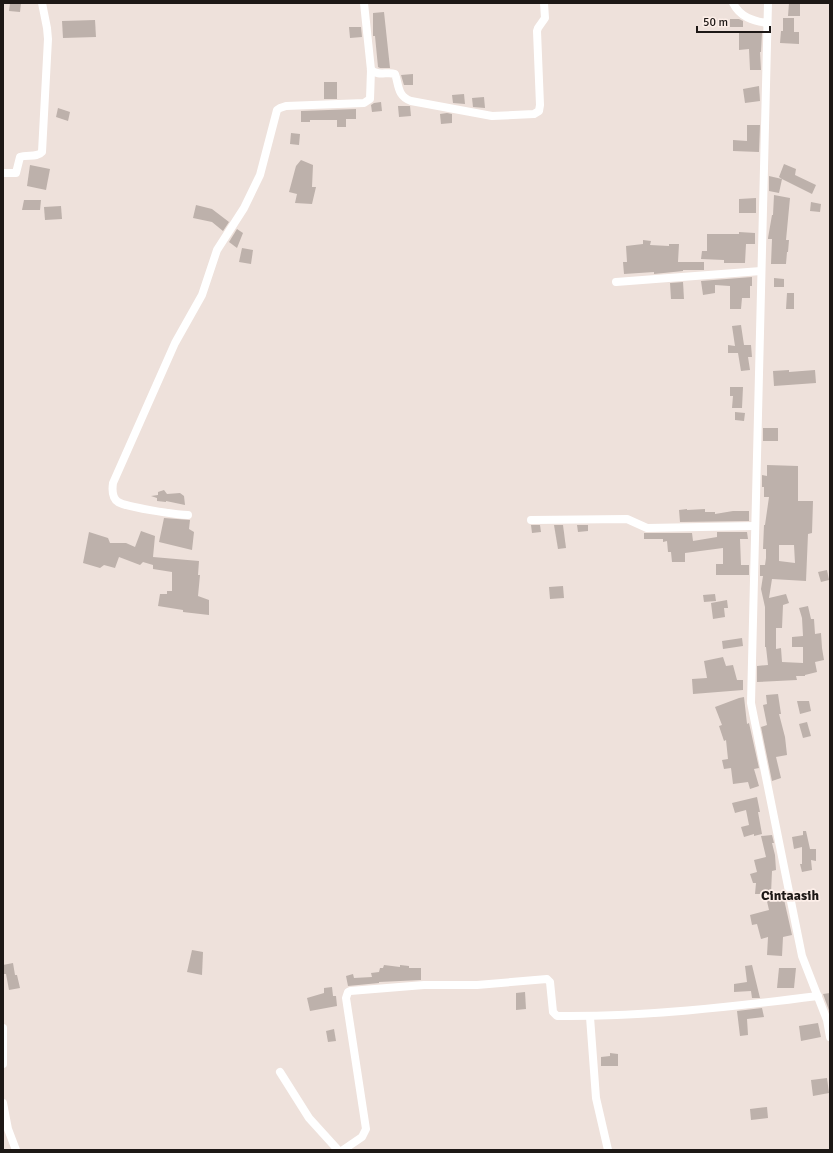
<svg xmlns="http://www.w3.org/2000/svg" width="833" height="1153" font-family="Signika,sans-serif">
<rect width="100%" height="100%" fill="#eee1db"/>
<!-- building -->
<g fill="#bdb1ab" fill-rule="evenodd">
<path d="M10,3H21L20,12L9,11Z"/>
<path d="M789,3H800V16H788Z"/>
<path d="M384,12L390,68H380L378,67L375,36H373V13Z"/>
<path d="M783,18H794V32H799V44L780,43L781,31H783Z"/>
<path d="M730,19H739L743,21V27H730Z"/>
<path d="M95,20L96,37L63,38L62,21Z"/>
<path d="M349,27H361L362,37L350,38Z"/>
<path d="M739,31L762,32L761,52H760L761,70H750L749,49L739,50Z"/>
<path d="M413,74V85H404L401,75Z"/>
<rect x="324" y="82" width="13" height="17"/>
<path d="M759,86L760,101L745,103L743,89Z"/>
<path d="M464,94L465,104L453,103L452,95Z"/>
<path d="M484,97L485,108L473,107L472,98Z"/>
<path d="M381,102L382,111L372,112L371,105L374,103Z"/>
<path d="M398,106H410L411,116L399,117Z"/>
<path d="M58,108L70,112L68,121L56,117Z"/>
<path d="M356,109V119H346V127H337V120H310V122H301V111Z"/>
<path d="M447,113L452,114V123L441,124L440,114Z"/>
<path d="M747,125H760L759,152L733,151V140L747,141Z"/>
<path d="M291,133L300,134L299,145L290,144Z"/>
<path d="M301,160L313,165L312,187H316L312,204L295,203L297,194L289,192L296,166Z"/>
<path d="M784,164L796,169L795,175L816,185L812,194L782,179L779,193L769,191V176L782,179L779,177Z"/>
<path d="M30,165L50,169L46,190L27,186Z"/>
<path d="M774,195L790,198L786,240H789L788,252H787L786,264H771L772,239H768V238L772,215H773Z"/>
<path d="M756,198V213H739V199Z"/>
<path d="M24,200H41L40,210H22Z"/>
<path d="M811,202L821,204L820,212L810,211Z"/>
<path d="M196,205L212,209L229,222L223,231L212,222L193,218Z"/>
<path d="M61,206L62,219L45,220L44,207Z"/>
<path d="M237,229L243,233L237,248L229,242Z"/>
<path d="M739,232L755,233V244H746L745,263H724V260L701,259L702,251H707V234H739Z"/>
<path d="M643,240L651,241L650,245L669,246V244H679L678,262H704V270H683V271L654,274V272L624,274L623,262H627L626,246L643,244Z"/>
<path d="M242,248L253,250L251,264L239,262Z"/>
<path d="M752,277V286H750V298H742L741,309H730V286L715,285V293L703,295L701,281Z"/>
<path d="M774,278L784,279V287H774Z"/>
<path d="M683,282L684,299H671L670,283Z"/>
<path d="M787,293H794V309H786Z"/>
<path d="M741,325L744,345H751L752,357H748L750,370L741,371L738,353H728V345L735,346L732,326Z"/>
<path d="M789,370V372L815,370L816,383L774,386L773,371Z"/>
<path d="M730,387H743L742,408H732L733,396H730Z"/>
<path d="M735,412L745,413L744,421L735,420Z"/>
<rect x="763" y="428" width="15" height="13"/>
<path d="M767,465L798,466V501H813L812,533L808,534L806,581L772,579L769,598L786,594L789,603L783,605L782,628H776V649L781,648L782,662L803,663V647H792V637L803,636L802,618L799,608L808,606L811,619H814L815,634L821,633L822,648L824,660L815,662L817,672L805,675V676H796L797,680L757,682V666L768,665L766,647H765V607L761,589L763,576H760V565H765L766,558V549H763L764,525H765L769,497H764V487H762V475L767,476ZM779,545H794L795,563L779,561Z"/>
<path d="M164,490L167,494L180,493L184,496L185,505L166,501V502L157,501V498L151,496L158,495V492Z"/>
<path d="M687,509V510L705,509V512H715V514L733,511H749V521L680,522L679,510Z"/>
<path d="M164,518L190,520L189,529L194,532L192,550L159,542Z"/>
<path d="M531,525H540L541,532L532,533Z"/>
<path d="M554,525H563L566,548L558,549Z"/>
<path d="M577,525H588V531L578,532Z"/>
<path d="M141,531L155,536L153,557L199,561L198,575H200L198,596L209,600V615L183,612V610L158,606L160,594H167V591H172V572L153,569V565L143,562L140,565L119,557L115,568L104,565L100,568L83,563L89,532L108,538L110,543H126L135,547Z"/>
<path d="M717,532H747L748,539H740L741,565H749V575H716V564H723V548L685,553V562H672L671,552H668L667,541L663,542V539H644V533H692L693,541L717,537Z"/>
<path d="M827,570L829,580L821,582L818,572Z"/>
<path d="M563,586L564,598L550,599L549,587Z"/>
<path d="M715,594L716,601L704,602L703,595Z"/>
<path d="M727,600L728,608H724L725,617L713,619L711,603Z"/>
<path d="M742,638L743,646L723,649L722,641Z"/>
<path d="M723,657L726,666L733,665L737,680H743V690L693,694L692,679L707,678L704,661Z"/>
<path d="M778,694L781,714H779L785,737L787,755L776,757L781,778L772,781L761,727L767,725L763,705L767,704L766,695Z"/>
<path d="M744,697L747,724L749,723L759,768L754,769L759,786L750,789L748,782L733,784L731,768L724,769L722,760L728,759L726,740L724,741L719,726L722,725L715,707L739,698Z"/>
<path d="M797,701H809L811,711L800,714Z"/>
<path d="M807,722L811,736L803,738L799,724Z"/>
<path d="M757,797L760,812H758L762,834L754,836V834L744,837L741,827L749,825L746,810L735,813L732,803Z"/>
<path d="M803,831H806L810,849H816V861L811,860L812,870L802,872L800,864H802V847L794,849L792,837L803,835Z"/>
<path d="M772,835L774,843H772L775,855L776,870L772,871L771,894H755L756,883H753L750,874L757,872L754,860L766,857L761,836Z"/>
<path d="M783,895L792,935L783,937L782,956L767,955L768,937L761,939L757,924L752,925L750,915L769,910L766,897Z"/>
<path d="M192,950L203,952L202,975L187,972Z"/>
<path d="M13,963L15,975H17L20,988L9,990L6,974H3V965Z"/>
<path d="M384,965L400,967V965L409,966V968H421V980L379,982V983L348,986L346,976L353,974L354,978L372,977L371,973L379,972L380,968H383Z"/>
<path d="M752,965L760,998H752L751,991L734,992V984L747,982L745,966Z"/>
<path d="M779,968H796L794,988H777Z"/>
<path d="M332,987L333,996H336L337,1006L310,1011L307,998L324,993V988Z"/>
<path d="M525,992L526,1009L516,1010V993Z"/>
<path d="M830,993V1013L823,994Z"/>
<path d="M762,1008L764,1017L747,1019L748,1035L740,1036L737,1011Z"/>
<path d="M818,1023L821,1037L801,1041L799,1026Z"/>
<path d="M334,1029L336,1041L328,1042L326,1031Z"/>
<path d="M610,1053L618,1054V1066H601V1057L610,1056Z"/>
<path d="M827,1078L829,1093L813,1096L811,1080Z"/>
<path d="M767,1107L768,1118L751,1120L750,1109Z"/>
</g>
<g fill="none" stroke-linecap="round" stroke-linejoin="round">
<!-- street -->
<g stroke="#fff" stroke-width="8">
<path d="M733,3C740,17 753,21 767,23"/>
<path d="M768,3L751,703L802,956L827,1020L830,1037"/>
<path d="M371,70C379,77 387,71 395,74C399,85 397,96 411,101L492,116L534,114L539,111L540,105L537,31L538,28L545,18L544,3"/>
<path d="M3,173H16L20,157C27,154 37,158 42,152L48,39L47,28L42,3"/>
<path d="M616,282L761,271"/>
<path d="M188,515C177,515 126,507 118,502C112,498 112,490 113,483L175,343L202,295L217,250L244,208L260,175L277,110L280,108L286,106L364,103L370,99L371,70L364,3"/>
<path d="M531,520L627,519L647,528L755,526"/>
<path d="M590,1017L596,1098L608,1150"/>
<path d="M3,1028V1064"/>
<path d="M280,1072L309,1118L338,1150"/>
<path d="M3,1103L8,1129L16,1150"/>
<path d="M343,1150L362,1137L366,1129L346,998L348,992L350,991L424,985H477L547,979L550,982L553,1012L557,1016C644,1017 731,1007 818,996"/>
</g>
</g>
<g text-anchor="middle" stroke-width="3.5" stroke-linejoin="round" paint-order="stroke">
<!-- quarter labels -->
<g font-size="14" font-weight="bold" fill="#1d1816" stroke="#fceee8">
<text x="790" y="900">Cintaasih</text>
</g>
</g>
<!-- border -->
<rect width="833" height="1153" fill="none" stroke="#1d1816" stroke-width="8"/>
<!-- scale -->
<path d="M697 26v6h73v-6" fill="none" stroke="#1d1816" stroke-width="2"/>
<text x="703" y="26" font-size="12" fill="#1d1816" stroke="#fceee8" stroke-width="3" paint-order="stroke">50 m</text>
</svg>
